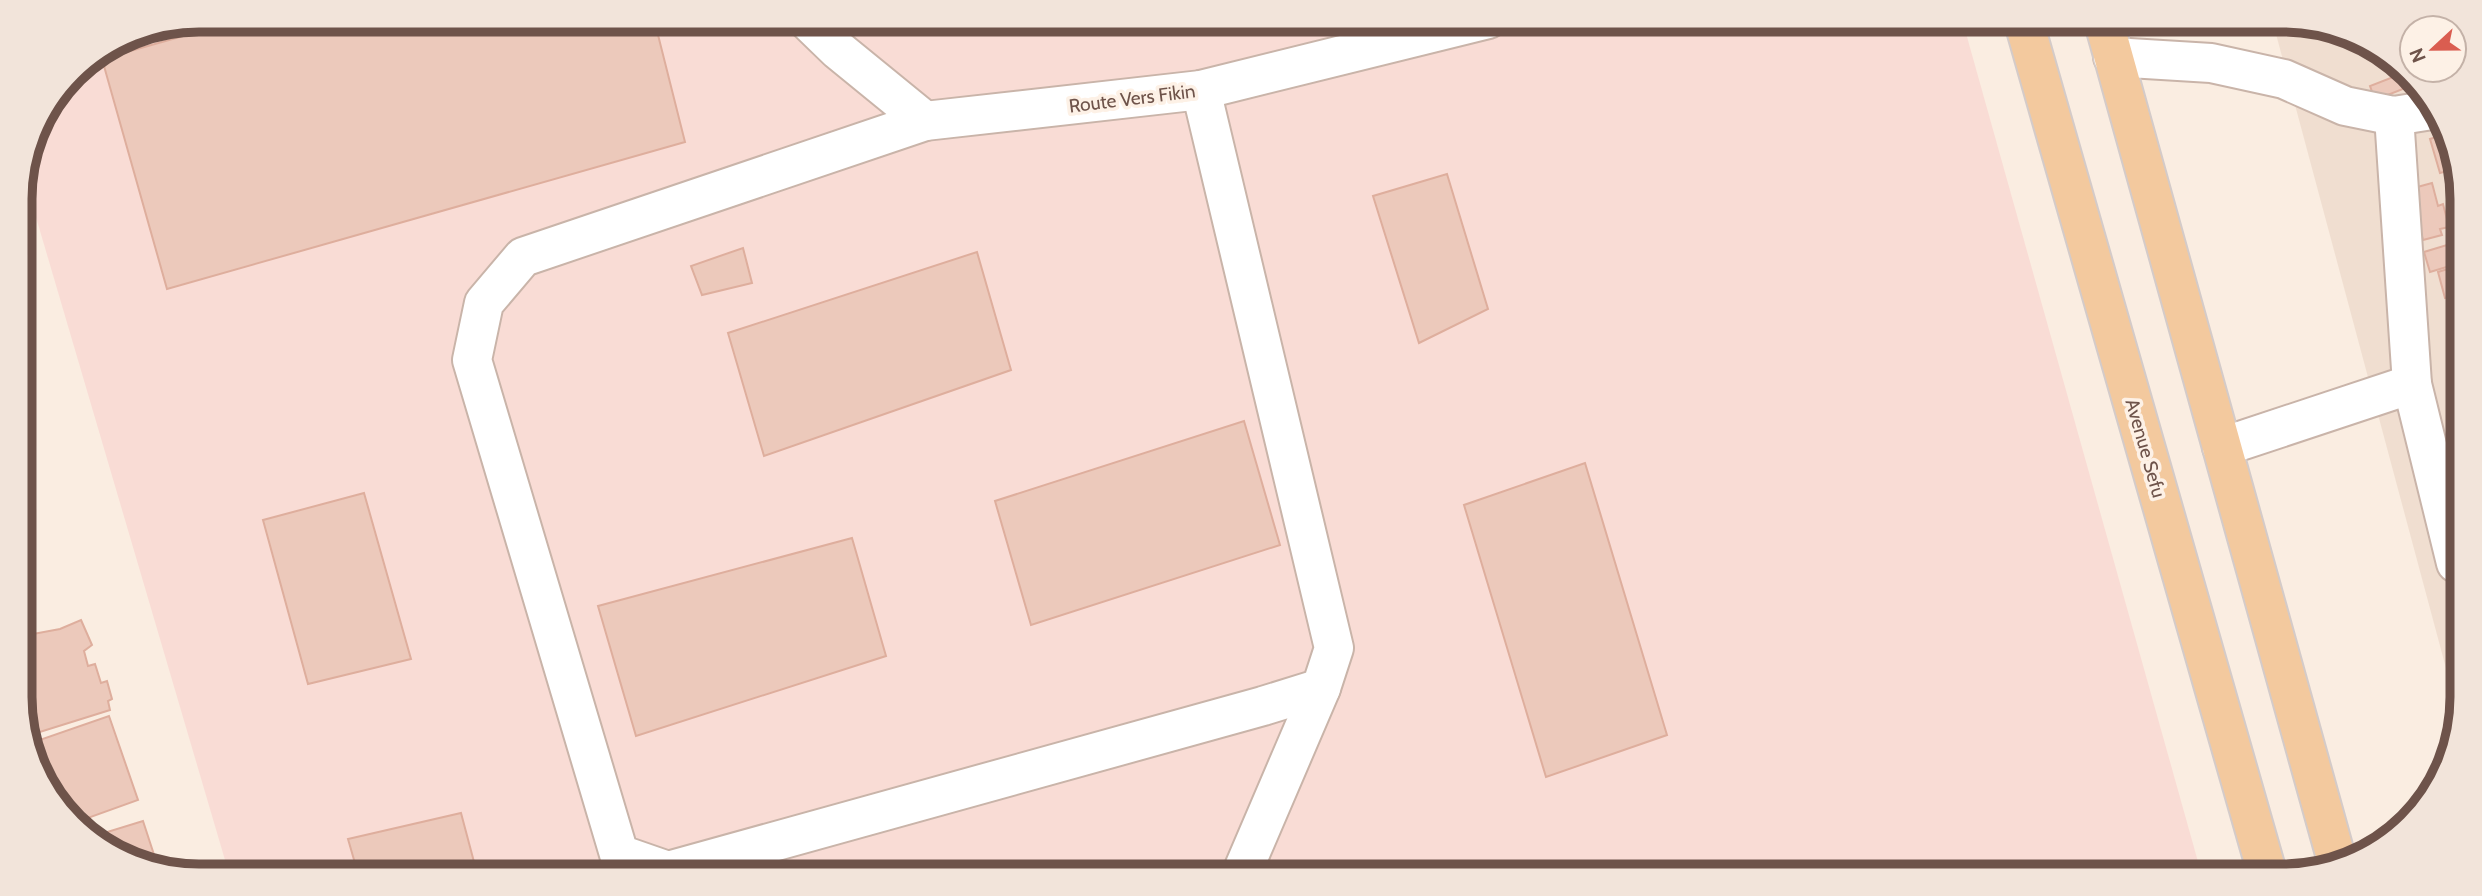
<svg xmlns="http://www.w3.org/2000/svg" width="2482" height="896" font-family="Cabin,sans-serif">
<rect width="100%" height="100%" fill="#faede1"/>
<!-- residential -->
<path fill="#f0ded0" d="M2272,19L2341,29L2419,80L2461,174L2454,698Z"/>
<!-- commercial -->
<path fill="#f9dcd5" d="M198,19H1962L2202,876L230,877L23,173L38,119L80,64L130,33Z"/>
<!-- building -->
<g fill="#ecc9bb" stroke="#deae9d" stroke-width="2">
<path d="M243,19H654L685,142L167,289L102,59Z"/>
<path d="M2327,26L2341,29L2345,31V36L2328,37Z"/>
<path d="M2406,72L2413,85L2375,100L2370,86Z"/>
<path d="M2413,77L2419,80L2425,94L2417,95Z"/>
<path d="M2443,135L2458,168L2440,173L2430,139Z"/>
<path d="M2460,172L2461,174L2460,224L2446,176Z"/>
<path d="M1447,174L1488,309L1419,343L1373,196Z"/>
<path d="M2432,183L2438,206L2443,204L2449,227L2440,229L2442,235L2423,240L2410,189Z"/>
<path d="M2460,241V263L2430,272L2424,252Z"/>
<path d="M743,248L752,283L702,295L691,266Z"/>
<path d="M977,252L1011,370L764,456L728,333Z"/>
<path d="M2460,265V294L2445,298L2438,272Z"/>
<path d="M2459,328V355L2454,356L2448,330Z"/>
<path d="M1244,421L1280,545L1031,625L995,501Z"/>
<path d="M1585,463L1667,735L1546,777L1464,505Z"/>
<path d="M364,493L411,659L308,684L263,520Z"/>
<path d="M852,538L886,656L636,736L598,606Z"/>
<path d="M81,620L92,645L84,651L88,666L95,664L101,683L107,681L112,699L108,701L110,710L27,736L23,721L22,636L60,629Z"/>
<path d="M109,716L138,800L74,823L63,816L28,744Z"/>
<path d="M461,813L478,877H359L348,839Z"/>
<path d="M143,821L159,870L141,867L94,836Z"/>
</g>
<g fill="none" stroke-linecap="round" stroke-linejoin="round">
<defs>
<g id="minor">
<path d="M806,19L838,50L925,121L1201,90L1488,19"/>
<path d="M2113,57L2211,63L2284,79L2345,106L2394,116L2432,110"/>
<path d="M2394,116L2412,384L2456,563"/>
<path d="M2222,447L2412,384"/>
<path d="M668,871L1263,706L1321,688L1334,648L1201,90"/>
<path d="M679,877L668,871L619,854L472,360L484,303L523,257L925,121"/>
<path d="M1240,877L1321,688"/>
</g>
<g id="major">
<path d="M2023,19L2268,876"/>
<path d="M2103,19L2337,861"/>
</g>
</defs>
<!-- minor casing -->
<use href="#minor" stroke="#c9b4a9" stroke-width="42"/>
<!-- major casing -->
<use href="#major" stroke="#d4cbc9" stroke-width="42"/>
<!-- minor -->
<use href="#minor" stroke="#fff" stroke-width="38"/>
<!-- major -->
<use href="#major" stroke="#f3c99e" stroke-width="38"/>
</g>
<g text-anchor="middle" stroke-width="7" stroke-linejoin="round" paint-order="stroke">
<!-- street labels -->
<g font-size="19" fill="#6e534a" stroke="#fdf1e6">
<text transform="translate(1132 98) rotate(-7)" y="7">Route Vers Fikin</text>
<text transform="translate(2146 448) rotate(74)" y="7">Avenue Sefu</text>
</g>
</g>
<!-- crop -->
<path d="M0 0H2482V896H0ZM199 32H2283A167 167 0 0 1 2450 199V697A167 167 0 0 1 2283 864H199A167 167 0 0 1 32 697V199A167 167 0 0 1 199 32Z" fill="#f2e4da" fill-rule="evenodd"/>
<path fill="none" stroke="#6e534a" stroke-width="9" d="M199 32H2283A167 167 0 0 1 2450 199V697A167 167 0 0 1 2283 864H199A167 167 0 0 1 32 697V199A167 167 0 0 1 199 32Z"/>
<!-- north arrow -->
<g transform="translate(2433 49) rotate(248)"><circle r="33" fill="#fdf1e6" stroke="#c4b2a8" stroke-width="2"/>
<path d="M0-5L12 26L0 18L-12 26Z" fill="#da5d50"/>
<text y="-10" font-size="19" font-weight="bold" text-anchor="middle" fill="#6e534a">N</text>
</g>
</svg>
